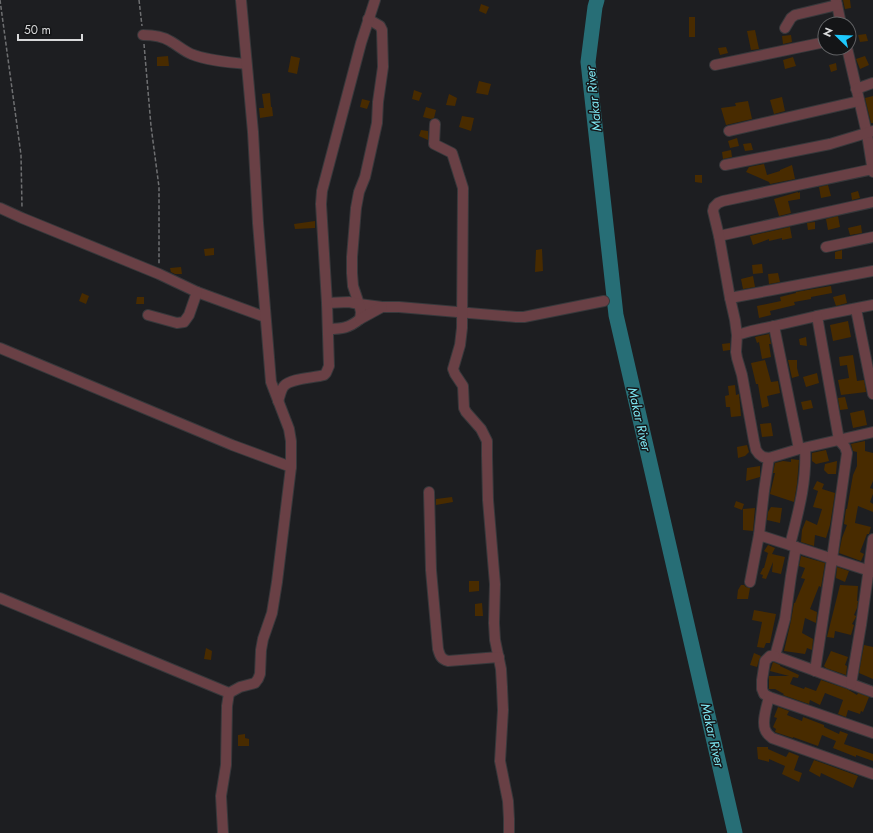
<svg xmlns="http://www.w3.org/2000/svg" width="873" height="833" font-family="Jost,sans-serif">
<rect width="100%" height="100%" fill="#1d1e21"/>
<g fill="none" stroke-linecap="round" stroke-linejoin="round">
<!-- river -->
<path stroke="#276e76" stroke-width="15" d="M597,0L595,7L588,62L616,315L735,833"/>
</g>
<!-- building -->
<g fill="#482b00">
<path d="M843,0H850L851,8L845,9Z"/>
<path d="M481,4L489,7L486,14L479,11Z"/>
<rect x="689" y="17" width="6" height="20"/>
<path d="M755,30L759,49L751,50L747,31Z"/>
<path d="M866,34L868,41L860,42L858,35Z"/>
<path d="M791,35L792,42L783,44L782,36Z"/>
<path d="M726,47L728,53L720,55L718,48Z"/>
<path d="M168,56L169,66H157V57Z"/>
<path d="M291,56L300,58L297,74L288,72Z"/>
<path d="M865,56L869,65L860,69L856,59Z"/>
<path d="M793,57L796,66L785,69L783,60Z"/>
<path d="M836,63L837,70L831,72L829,65Z"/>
<path d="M479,81L491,84L488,95L476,93Z"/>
<path d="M414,90L422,93L419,101L412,99Z"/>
<path d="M270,93L271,107H272L273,116L260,118L259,108H264L262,94Z"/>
<path d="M449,94L457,98L455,106L446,105Z"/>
<path d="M873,96V123H871L865,98Z"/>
<path d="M782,97L785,111L774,114L770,100Z"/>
<path d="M362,99L370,101L367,109L360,107Z"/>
<path d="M748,101L752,119L726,125L721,108L736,106L735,103Z"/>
<path d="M426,107L436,110L434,118L431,119L423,117Z"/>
<path d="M462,116L474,118L471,131L459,127Z"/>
<path d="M421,130L428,131V140L419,136Z"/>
<path d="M737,138L739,146L730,148L728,141Z"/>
<path d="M751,143L753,150L745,151L743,144Z"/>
<path d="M731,150L732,157L723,159L722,152Z"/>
<path d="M764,164L767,175L780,171V170L792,165L795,179L770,184L769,182L746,172L749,167Z"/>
<path d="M695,175H702V183L695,182Z"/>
<path d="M828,185L831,196L821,198L819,187Z"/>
<path d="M858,191L860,198L852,200L851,193Z"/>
<path d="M798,192V193L800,192V199L788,201L791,213L779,216L774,199Z"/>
<path d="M838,216L840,227L828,230L826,219Z"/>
<path d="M315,221V228L295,229L294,224Z"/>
<path d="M815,222V229L808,230L807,223Z"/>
<path d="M861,225L862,233L850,235L848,228Z"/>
<path d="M790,227L792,238L782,240V238L769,241V239L753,245L750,236Z"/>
<path d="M214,248V255L205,256L204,249Z"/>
<path d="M542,249L543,271L535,272L536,250Z"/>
<path d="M842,250V259H835V252Z"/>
<path d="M762,264L763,273L753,274L752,265Z"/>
<path d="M181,267L182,274H175L171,272L170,268Z"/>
<path d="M778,273L780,282L769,284L768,274Z"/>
<path d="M753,276L755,287L743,289L741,279Z"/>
<path d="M831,286L832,293L811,297V299L794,302L795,305L770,311L771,315L759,318L757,306L781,301L780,297L796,293V292Z"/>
<path d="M82,293L89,296L86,304L79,301Z"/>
<path d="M845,294L847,303L836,306L833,297Z"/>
<path d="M137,297H144V304H136Z"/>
<path d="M848,321L851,337L833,341L830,325Z"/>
<path d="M769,334L771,344H769L771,357L762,359L759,342L757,343L755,337Z"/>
<path d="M806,337L807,346L800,345L799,339Z"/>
<path d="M730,343V350L723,351L722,344Z"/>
<path d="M853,355L857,381L864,380L866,392L841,395L838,380L849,378L847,365L840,366L839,357Z"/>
<path d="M765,360L771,382L778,381L780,393L767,396L769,406L762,408L758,384H756L751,363Z"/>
<path d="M788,360H797V368L799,376L792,378Z"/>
<path d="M817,373L819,383L806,387L803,377Z"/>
<path d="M735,385L736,395L739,394L741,416L731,417L730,407H726L725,396L729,395L728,386Z"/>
<path d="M845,397L848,409L840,410L838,398Z"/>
<path d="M811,400L813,408L803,410L801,402Z"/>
<path d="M864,410L867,425L853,428L850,413Z"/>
<path d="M771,423L773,436L762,437L760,424Z"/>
<path d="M865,441V451L873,453V481L870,488L873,489V494L870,502L873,504V512L858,506L855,523L871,527L869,534H867L860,552L864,554L861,561L839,553L842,538L847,525L844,524L846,509H847L853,475L857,466V452L853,451L851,444Z"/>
<path d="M747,445L749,452L745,456L738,458L737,447Z"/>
<path d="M826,450L829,461L816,464L812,461V453Z"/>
<path d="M791,459L799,460L797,484L794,502L770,494L775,473H773L775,463L783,461L791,462Z"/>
<path d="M837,461L836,474H828L824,470L825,464Z"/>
<path d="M760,466V477L746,481L747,468Z"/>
<path d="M817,481L824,484L822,489L835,493L830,525L826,538L815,535L814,546L801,542L802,530L806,520L817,525L822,509L813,507L818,491L813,489Z"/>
<path d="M452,497L453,502L436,505V499Z"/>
<path d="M736,501L744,504L742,510L734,507Z"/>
<path d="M771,507L782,508L780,523L767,520L768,512Z"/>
<path d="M755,508L753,531L743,530V509Z"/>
<path d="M768,545L775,548L772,554L785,557L781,574L772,572L773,562L766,579L762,578L763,575L760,574L763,568H764L768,553L770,554L764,551Z"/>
<path d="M801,556L825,563L821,587L819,586L810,609L817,612L816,623L805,618L802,633L813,639L812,650L807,648L805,654L784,651L791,621L794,603H795L805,579L801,578L805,568L799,566Z"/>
<path d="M837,567L849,571L845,582L836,578Z"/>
<path d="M469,581H479V591L469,592Z"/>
<path d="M741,585H744L746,587L750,588L748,599H737L738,590Z"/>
<path d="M840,585L858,586L857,601H858L857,608L854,615L856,616V617L852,624L854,625L851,635L835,631L834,638L827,637Z"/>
<path d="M482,603L483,616H475V604Z"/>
<path d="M754,610L776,614L770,643H766L764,648L757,647L762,622L752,620Z"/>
<path d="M864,645L873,647V679L859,673Z"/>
<path d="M206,648L212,651L211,660L204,659Z"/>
<path d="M831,651L848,657L845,665L847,666L846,675L826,668L824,666Z"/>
<path d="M754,653L761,656L759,660L757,667L750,665Z"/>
<path d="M773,662L780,665V666L799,675L798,678L793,677L790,684L804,689L805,687L816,691L821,680L847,689L857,695L858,693L869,697L863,712L861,711L860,714L848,710L846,717L838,714L843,700L825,693L820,705L810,700L809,704L783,695L784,694L775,689H769V676H789L770,671Z"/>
<path d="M778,707L789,711L787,715L802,721L803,717L824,725V727L839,734L840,731L848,734L844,744L873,754V761L856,755V757L833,748L836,741L822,735L818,746L793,737V738L775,732L776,729L773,727L777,718L774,717Z"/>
<path d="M245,734V738L249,739V746H238V735Z"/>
<path d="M757,747H768V749L786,757L789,752L799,756L794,770L802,773L799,782L782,774L785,766L769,759V762L758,759Z"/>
<path d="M814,760L858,776L853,788L821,773L820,777L809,771Z"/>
</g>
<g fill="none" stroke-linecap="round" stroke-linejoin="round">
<defs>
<g id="minor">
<path d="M836,0L841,24"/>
<path d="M368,19L380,26L382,30L383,67L378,102L377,123L365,177L359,192L356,208L352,257V273L353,286L359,304L382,307H399L516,317H524L604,301"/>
<path d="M785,28L791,18L795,15L837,5"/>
<path d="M143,35C152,35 162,36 170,41C177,45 184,51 191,54C209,61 228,62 246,64"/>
<path d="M847,48L867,134L873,172"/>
<path d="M715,65L825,42"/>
<path d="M856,89L873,83"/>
<path d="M435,124L434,144L452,153L463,188L462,328L460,345L453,369L455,374L463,386L464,408L466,412L481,429L487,441V456L488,500L495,584L494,623L495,640L501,669L502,687L503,710L500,761L508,801L509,819V833"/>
<path d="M729,131L859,101"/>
<path d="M725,165L830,144L873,131"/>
<path d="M0,208L22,218L159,274L197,292L265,317"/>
<path d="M719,236L873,202"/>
<path d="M826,247L873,237"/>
<path d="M730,298L719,236L713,211L714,207L718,203L723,201L873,169"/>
<path d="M327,303L349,302L359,304L361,312L360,319C349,328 342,329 328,329"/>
<path d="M873,305L817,316L774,326L751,331L737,335L736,352L737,358L742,375L754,441L756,450L759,454L763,457L769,458L799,449L873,432"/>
<path d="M856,309L873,394"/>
<path d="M148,315L177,323L184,322L189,315L197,292"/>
<path d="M360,319L382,307"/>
<path d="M774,326L799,449"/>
<path d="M737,335L735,320L730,298L873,271"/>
<path d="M0,348L232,445L291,467"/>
<path d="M278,401C280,396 281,389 284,386C291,378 314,378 324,375L326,373L329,366L327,303L321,204L322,191L361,43L375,0"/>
<path d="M429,492L431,570L438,649C440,656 441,659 448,661L499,657"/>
<path d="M759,535L764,491L769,458"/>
<path d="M790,545C798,513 807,482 805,448"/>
<path d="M796,547L791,576L785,619L775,656L873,692"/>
<path d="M750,582L759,535L873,572"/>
<path d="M0,598L229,693L231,692L240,687L255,683L258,679L260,674L261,650L263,639L272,613L277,582L291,467V441L289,429L271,382L258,223L253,132L241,0"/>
<path d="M775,656H770L765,661L762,680V689L764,694L769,697L873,733"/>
<path d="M815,671L832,559L847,453L845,447L839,440L817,316"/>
<path d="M851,684L861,625L873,539"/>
<path d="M769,697C767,706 760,725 767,733C768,735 770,736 772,738L873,774"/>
<path d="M223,833L221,796L226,765L227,706L229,693"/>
</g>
</defs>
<!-- minor casing -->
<use href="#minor" stroke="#37383b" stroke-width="12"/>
<!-- path -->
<g stroke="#6e6f71" stroke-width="1.5" stroke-dasharray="4 2" stroke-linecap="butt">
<path d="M0,0L21,155L22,208"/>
<path d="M139,0L142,26"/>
<path d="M144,44L151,126L159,187V265"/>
</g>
<!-- minor -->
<use href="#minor" stroke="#694045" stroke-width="10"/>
</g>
<g text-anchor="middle" stroke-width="3" stroke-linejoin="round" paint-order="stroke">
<!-- water labels -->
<g font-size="13" font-style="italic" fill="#80ebf7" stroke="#141517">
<text transform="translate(593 99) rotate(-96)" y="5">Makar River</text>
<text transform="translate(640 419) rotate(77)" y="5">Makar River</text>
<text transform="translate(713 735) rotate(77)" y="5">Makar River</text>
</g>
</g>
<!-- north arrow -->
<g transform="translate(837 36) rotate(293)"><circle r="19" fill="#141517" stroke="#626365"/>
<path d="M0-3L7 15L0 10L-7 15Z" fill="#1dc9fd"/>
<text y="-6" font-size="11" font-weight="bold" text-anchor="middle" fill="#d8d9da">N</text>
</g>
<!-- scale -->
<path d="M18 34v6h64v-6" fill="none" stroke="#d8d9da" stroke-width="2"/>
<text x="24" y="34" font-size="12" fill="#d8d9da" stroke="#141517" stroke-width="3" paint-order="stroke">50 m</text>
</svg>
